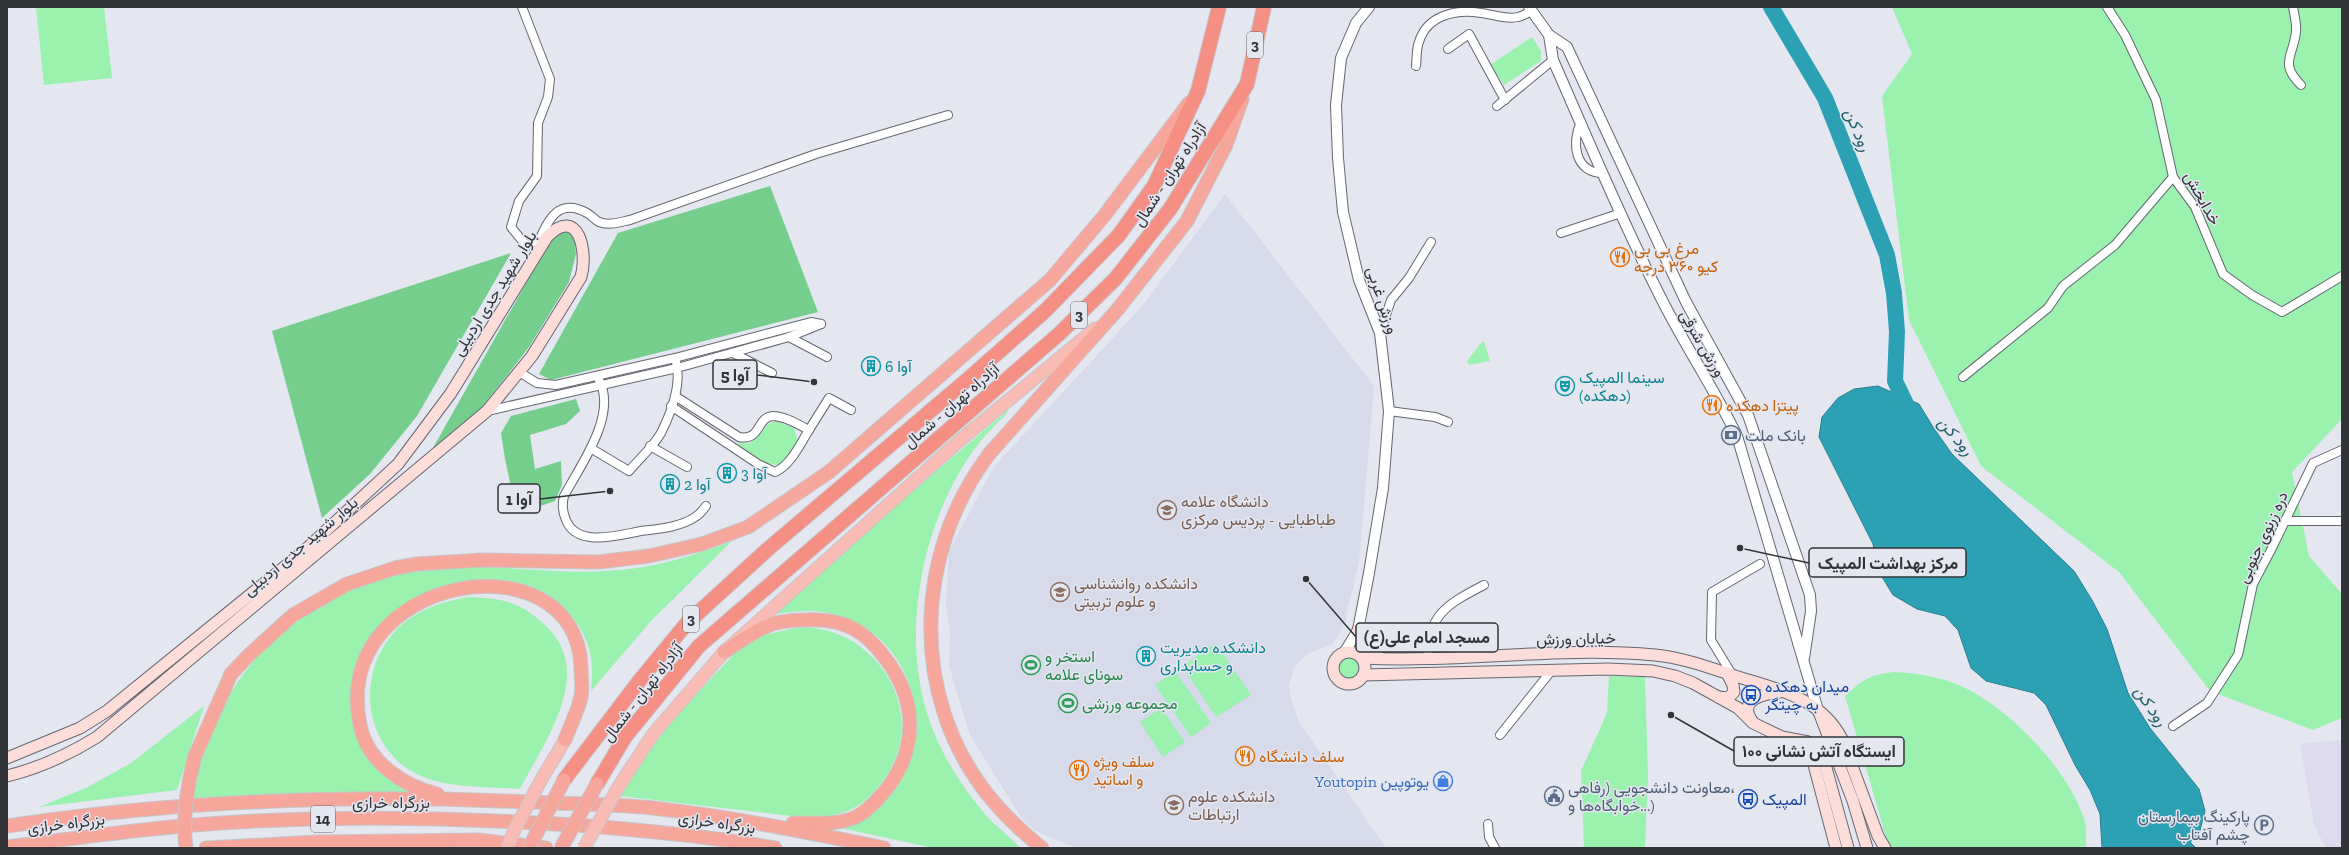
<svg xmlns="http://www.w3.org/2000/svg" width="2349" height="855" font-family="'Zilla Slab',Vazirmatn,serif">
<rect width="100%" height="100%" fill="#e4e6f0"/>
<!-- built -->
<path fill="#d6daea" d="M1225,194L1374,386L1359,563L1343,628L1332,645L1308,653L1294,667L1289,686L1291,699L1299,722L1386,848H1076L1035,831L1020,816L970,735L949,666L950,633L946,605L949,551L993,468L1144,304Z"/>
<!-- industrial -->
<path fill="#ddd9ef" d="M2342,740V848H2326L2314,825L2300,744Z"/>
<!-- green -->
<g fill="#9bf1ae">
<path d="M36,7H104L112,78L44,85Z"/>
<path d="M1892,7H2342V419L2292,472L2309,556L2342,594V718L2313,730L2210,691L2119,572L1981,466L1909,320L1882,96L1912,54Z"/>
<path d="M1532,37L1541,51V61L1504,85L1490,65Z"/>
<path d="M1484,341L1490,361L1469,365L1467,361L1480,344Z"/>
<path d="M1008,410C1008,414 999,421 995,425C981,440 969,455 959,473C918,544 902,643 930,722C940,751 957,779 976,803C988,820 1006,834 1021,848H933L841,828C948,795 937,634 828,613C810,609 792,612 773,614L863,533Z"/>
<path d="M776,421L794,428L798,442L780,465C761,465 745,457 736,440C751,451 760,434 768,424Z"/>
<path d="M732,541L651,621L591,691C592,678 593,665 590,652C580,611 542,585 501,582C492,582 481,584 471,585C455,587 439,588 424,594C370,616 339,673 355,729C365,764 389,784 423,795L193,801C209,681 297,588 418,570C484,560 553,577 619,570C658,567 695,555 732,541Z"/>
<path d="M469,597C505,599 519,601 546,626C596,673 544,742 520,789C483,786 437,790 405,767C361,733 359,670 396,630C414,611 443,601 469,597Z"/>
<path d="M800,627C880,627 932,717 882,782C874,793 863,804 850,810C834,817 818,817 800,817L620,796L640,763L677,715L736,652L764,635Z"/>
<path d="M1216,643L1251,695L1216,717L1182,666Z"/>
<circle cx="1349" cy="668" r="14"/>
<path d="M1175,671L1211,723L1191,737L1155,685Z"/>
<path d="M1894,672C1915,673 1934,676 1954,683C2005,703 2066,766 2084,818C2087,827 2086,839 2086,848H1892L1886,837L1845,696C1864,679 1869,675 1894,672Z"/>
<path d="M1609,676L1645,677L1648,777L1645,848H1584L1581,771L1607,713Z"/>
<path d="M204,706L177,790L39,807L88,787L131,763Z"/>
<path d="M1161,708L1185,742L1163,757L1140,722Z"/>
</g>
<!-- forest -->
<g fill="#75ce8b">
<path d="M770,186L818,312L551,380L539,374L618,233Z"/>
<path d="M566,231L574,236L576,254L569,282L529,347L476,415L430,453L546,248L556,236Z"/>
<path d="M511,253L417,416L370,474L322,518L272,331Z"/>
<path d="M576,399L580,411L566,424L530,435L535,469L561,461L562,485L555,501L517,514L505,459L501,433L511,416Z"/>
</g>
<!-- water -->
<path fill="#2ba1b3" stroke="#2d808e" d="M1878,386L1919,404L1933,427L1952,454L2074,571L2092,600L2107,629L2128,693L2150,728L2199,789L2205,811L2199,834L2190,842L2196,848H2102L2100,814L2090,790L2075,765L2046,705L2034,693L1986,681L1971,668L1958,630L1945,616L1917,609L1893,595L1879,572L1873,544L1819,437L1822,417L1838,398L1854,389Z"/>
<g fill="none" stroke-linecap="round" stroke-linejoin="round">
<!-- river -->
<path stroke="#2ba1b3" stroke-width="16" d="M1771,7L1825,98L1887,255L1894,293L1897,332L1895,381L1908,408L1913,415"/>
<defs>
<g id="minor">
<path d="M522,7L550,79L548,97L538,123L537,176L519,201L511,227L524,243L532,246L542,241"/>
<path d="M2107,7L2125,35L2156,100L2173,177L2195,207L2223,274L2252,295L2282,312L2342,276"/>
<path d="M2293,7C2294,14 2297,24 2296,32C2293,57 2279,63 2301,85"/>
<path d="M1448,49L1469,34L1505,100"/>
<path d="M1416,66C1417,58 1416,49 1419,42C1427,15 1456,9 1481,13C1492,14 1506,20 1518,17C1523,16 1527,13 1532,11"/>
<path d="M1497,106L1553,60"/>
<path d="M1581,122C1571,143 1575,173 1603,173"/>
<path d="M1561,233L1621,213"/>
<path d="M538,243C548,220 558,197 587,213C591,215 595,220 599,222C609,226 620,222 630,220L816,154L948,115"/>
<path d="M1380,333L1391,300L1409,278L1431,242"/>
<path d="M789,337L827,357"/>
<path d="M733,353L772,373"/>
<path d="M519,372L537,383L556,385L675,358L811,322L821,324"/>
<path d="M1963,377L2048,308L2063,286L2115,245L2173,177"/>
<path d="M599,380C618,415 580,466 564,496C562,504 562,511 566,520C577,548 619,535 641,531C658,529 681,527 695,517C699,515 703,510 706,506"/>
<path d="M671,406L758,464L775,472C791,465 800,444 809,430C799,425 785,416 773,416C756,417 762,441 739,437L675,396"/>
<path d="M487,411L677,368L789,337L821,324"/>
<path d="M1389,411L1435,417L1448,422"/>
<path d="M809,430L829,398L851,410"/>
<path d="M650,446L687,467"/>
<path d="M592,449L629,471C639,459 653,447 661,433C671,413 682,385 676,362"/>
<path d="M2285,521H2342"/>
<path d="M1428,659C1427,614 1448,604 1484,585"/>
<path d="M1733,676L1711,640L1712,592L1760,564"/>
<path d="M2173,726L2207,703L2238,655L2253,584L2271,550L2313,463L2342,450"/>
<path d="M1500,735L1552,670"/>
<path d="M1488,824L1489,837L1495,848"/>
</g>
<g id="tertiary">
<path d="M1529,7L1549,35L1553,60C1587,137 1619,215 1657,290C1681,340 1713,386 1737,436L1817,707"/>
<path d="M1549,35L1567,47L1686,302L1748,415L1810,595L1811,611L1804,658"/>
<path d="M1344,653L1358,630L1369,573L1383,488L1389,411L1380,333L1359,280L1343,212L1338,158L1336,105L1341,58L1356,23L1369,7"/>
</g>
<g id="secondary">
<path d="M1358,630L1365,649L1381,658"/>
<circle cx="1349" cy="668" r="16"/>
<path d="M1362,658C1459,663 1558,646 1655,655C1687,658 1718,671 1748,680C1786,691 1823,702 1842,739L1878,836L1885,848"/>
<path d="M1363,675L1608,669L1653,671L1675,676L1693,683L1738,708L1753,723L1782,737L1808,742L1822,753L1848,848"/>
<path d="M1718,697L1728,698L1734,692L1733,685L1727,673"/>
<path d="M1819,712L1853,801L1867,848"/>
<path d="M1752,721C1737,699 1764,694 1780,692"/>
<path d="M1808,742L1836,848"/>
<path d="M7,758L80,728L107,711L304,551L398,464L451,393L547,237C579,204 588,253 581,277L532,356L487,411L97,737C68,755 40,768 7,776"/>
</g>
<g id="primary">
<path d="M541,780L565,740"/>
<path d="M619,786L653,734L724,652L959,441L1096,328"/>
</g>
<g id="trunk">
<path d="M724,652C737,644 751,633 765,627C777,621 791,620 804,620C820,619 840,621 854,629C866,635 877,647 885,658C917,699 919,749 885,791C876,801 865,814 851,819C833,825 812,823 793,823"/>
<path d="M195,756L231,674L249,655L293,615L347,584L395,568L417,564L482,560L598,562L649,556L702,544L748,527L829,472L1050,280L1104,216L1189,103"/>
<path d="M437,794C403,786 367,762 360,725C329,574 576,534 581,667C581,677 583,688 581,697C578,711 570,726 565,740"/>
<path d="M7,826C180,800 355,794 529,802C570,804 612,804 653,808C731,817 807,832 884,848"/>
<path d="M7,847C84,837 161,826 238,822C350,815 463,818 575,825C642,830 709,836 775,848"/>
<path d="M206,848L317,842L479,840L546,848"/>
<path d="M1042,848C1022,832 1004,815 988,795C909,696 914,552 990,453L1118,309L1187,221L1226,145L1242,99"/>
</g>
<g id="motorway">
<path d="M564,780L640,680L687,623L768,549L968,379L1045,311L1119,235L1154,186L1198,91L1219,7"/>
<path d="M597,784L625,737L699,646L1059,334L1116,278L1170,209L1247,84L1264,7"/>
</g>
</defs>
<!-- minor casing -->
<use href="#minor" stroke="#656770" stroke-width="10"/>
<!-- tertiary casing -->
<use href="#tertiary" stroke="#656770" stroke-width="12"/>
<!-- secondary casing -->
<use href="#secondary" stroke="#656770" stroke-width="13"/>
<!-- primary casing -->
<use href="#primary" stroke="#c6c6c7" stroke-width="14"/>
<!-- trunk casing -->
<use href="#trunk" stroke="#c6c6c7" stroke-width="15"/>
<!-- motorway casing -->
<use href="#motorway" stroke="#c6c6c7" stroke-width="16"/>
<!-- minor -->
<use href="#minor" stroke="#fff" stroke-width="8"/>
<!-- tertiary -->
<use href="#tertiary" stroke="#fff" stroke-width="10"/>
<!-- secondary -->
<use href="#secondary" stroke="#fcddda" stroke-width="11"/>
<!-- primary -->
<use href="#primary" stroke="#f9bcb5" stroke-width="12"/>
<!-- trunk -->
<use href="#trunk" stroke="#f7a69c" stroke-width="13"/>
<!-- motorway -->
<use href="#motorway" stroke="#f58f84" stroke-width="14"/>
<defs>
<g id="primary-bridge">
<path d="M507,848L513,833L541,780"/>
<path d="M584,848L619,786"/>
</g>
<g id="trunk-bridge">
<path d="M186,848C182,817 187,786 195,756"/>
<path d="M529,848L564,780"/>
<path d="M561,848L597,784"/>
</g>
</defs>
<!-- primary-bridge casing -->
<use href="#primary-bridge" stroke="#c6c6c7" stroke-width="14" stroke-linecap="butt"/>
<!-- trunk-bridge casing -->
<use href="#trunk-bridge" stroke="#c6c6c7" stroke-width="15" stroke-linecap="butt"/>
<!-- primary-bridge -->
<use href="#primary-bridge" stroke="#f9bcb5" stroke-width="12"/>
<!-- trunk-bridge -->
<use href="#trunk-bridge" stroke="#f7a69c" stroke-width="13"/>
</g>
<!-- icons -->
<defs>
<symbol id="restaurant-ring" viewBox="-11 -11 22 22"><circle r="9.5" fill="#e4e6f0" stroke="#e8710a" stroke-width="1.5"/><path d="M-5-6h1v4h1v-4h1v4h1v-4h1v5L-1.5 .5V6h-2V.5L-5-1ZM5-6V6H3V1.5H1.5Q1.5-4 5-6Z" fill="#e8710a"/></symbol>
<symbol id="building-ring" viewBox="-11 -11 22 22"><circle r="9.5" fill="#e4e6f0" stroke="#0f9aa8" stroke-width="1.5"/><path d="M-4-6H4V6H1V3H-1V6H-4ZM-2.5-4.3h1.7v1.8h-1.7ZM.8-4.3h1.7v1.8H.8ZM-2.5-1h1.7V.8h-1.7ZM.8-1h1.7V.8H.8Z" fill="#0f9aa8"/></symbol>
<symbol id="theatre-ring" viewBox="-11 -11 22 22"><circle r="9.5" fill="#e4e6f0" stroke="#0f9aa8" stroke-width="1.5"/><path d="M-5-5.5Q0-4 5-5.5V0Q5 5 0 6Q-5 5-5 0ZM-3.3-2.5H-1v1.5H-3.3ZM1-2.5H3.3v1.5H1ZM-2.8 1Q0 5.5 2.8 1Z" fill="#0f9aa8"/></symbol>
<symbol id="bank-ring" viewBox="-11 -11 22 22"><circle r="9.5" fill="#e4e6f0" stroke="#5c6f8a" stroke-width="1.5"/><path d="M-6-4H6V4H-6ZM0-2.3a2.3 2.3 0 1 0 0 4.6a2.3 2.3 0 1 0 0-4.6Z" fill="#5c6f8a"/></symbol>
<symbol id="university-ring" viewBox="-11 -11 22 22"><circle r="9.5" fill="#e4e6f0" stroke="#8d6e63" stroke-width="1.5"/><path d="M0-5L7-2L0 1L-7-2ZM-4 1L0 2.5L4 1V4Q0 6-4 4Z" fill="#8d6e63"/></symbol>
<symbol id="stadium-ring" viewBox="-11 -11 22 22"><circle r="9.5" fill="#e4e6f0" stroke="#2e9e5b" stroke-width="1.5"/><path d="M0-5a6.5 5 0 1 0 0 10a6.5 5 0 1 0 0-10ZM-3.5-1.8h7v3.6h-7Z" fill="#2e9e5b"/></symbol>
<symbol id="bus-ring" viewBox="-11 -11 22 22"><circle r="9.5" fill="#e4e6f0" stroke="#1a4fb4" stroke-width="1.5"/><path d="M-5-6H5V4H4V6H2V4H-2V6H-4V4H-5ZM-3.5-4V0h7V-4ZM-3.5 1.2v1.5H-2V1.2ZM2 1.2v1.5H3.5V1.2Z" fill="#1a4fb4"/></symbol>
<symbol id="shop-ring" viewBox="-11 -11 22 22"><circle r="9.5" fill="#e4e6f0" stroke="#3f7fe0" stroke-width="1.5"/><path d="M-5-2.5h2.3a2.7 3.5 0 0 1 5.4 0H5L5.5 6h-11ZM-1.5-2.5h3a1.5 2.3 0 0 0-3 0Z" fill="#3f7fe0"/></symbol>
<symbol id="civic-ring" viewBox="-11 -11 22 22"><circle r="9.5" fill="#e4e6f0" stroke="#5c6f8a" stroke-width="1.5"/><path d="M-.6-6.5H3V-4.5H.6V-3L4-1V1h2V6H-6V1h2V-1L-.6-3ZM-1.2 2.5V6h2.4V2.5Z" fill="#5c6f8a"/></symbol>
<symbol id="parking-ring" viewBox="-11 -11 22 22"><circle r="9.5" fill="#e4e6f0" stroke="#5c6f8a" stroke-width="1.5"/><path d="M-3.5-5.5H1a3.5 3.5 0 0 1 0 7H-1V5.5H-3.5ZM-1-3.4V-.6H.8a1.4 1.4 0 0 0 0-2.8Z" fill="#5c6f8a"/></symbol>
</defs>
<g fill-rule="evenodd">
<use href="#restaurant-ring" x="1609" y="246" width="22" height="22"/>
<use href="#building-ring" x="860" y="355" width="22" height="22"/>
<use href="#theatre-ring" x="1554" y="375" width="22" height="22"/>
<use href="#restaurant-ring" x="1701" y="394" width="22" height="22"/>
<use href="#bank-ring" x="1720" y="424" width="22" height="22"/>
<use href="#building-ring" x="716" y="462" width="22" height="22"/>
<use href="#building-ring" x="659" y="473" width="22" height="22"/>
<use href="#university-ring" x="1156" y="499" width="22" height="22"/>
<use href="#university-ring" x="1049" y="581" width="22" height="22"/>
<use href="#building-ring" x="1135" y="645" width="22" height="22"/>
<use href="#stadium-ring" x="1020" y="654" width="22" height="22"/>
<use href="#bus-ring" x="1740" y="684" width="22" height="22"/>
<use href="#stadium-ring" x="1057" y="692" width="22" height="22"/>
<use href="#restaurant-ring" x="1234" y="745" width="22" height="22"/>
<use href="#restaurant-ring" x="1068" y="759" width="22" height="22"/>
<use href="#shop-ring" x="1432" y="770" width="22" height="22"/>
<use href="#civic-ring" x="1543" y="785" width="22" height="22"/>
<use href="#bus-ring" x="1737" y="788" width="22" height="22"/>
<use href="#university-ring" x="1163" y="794" width="22" height="22"/>
<use href="#parking-ring" x="2253" y="814" width="22" height="22"/>
</g>
<g text-anchor="middle" stroke-width="3" stroke-linejoin="round" paint-order="stroke">
<!-- shield labels -->
<g fill="#e4e6f0" stroke="#68696f" stroke-width="1">
<rect x="1247" y="32" width="16" height="26" rx="3"/>
<rect x="1071" y="302" width="16" height="26" rx="3"/>
<rect x="683" y="606" width="16" height="26" rx="3"/>
<rect x="311" y="806" width="24" height="26" rx="3"/>
</g>
<g font-size="15" font-weight="bold" fill="#333438">
<text x="1255" y="50">3</text>
<text x="1079" y="320">3</text>
<text x="691" y="624">3</text>
<text x="323" y="824">14</text>
</g>
<!-- street labels -->
<g font-size="16" fill="#333438" stroke="#e4e6f0">
<text transform="translate(1169 174) rotate(-57)" y="6">آزادراه تهران - شمال</text>
<text transform="translate(2203 198) rotate(61)" y="6">خدابخش</text>
<text transform="translate(494 293) rotate(-58)" y="6">بلوار شهید جدی اردبیلی</text>
<text transform="translate(1383 300) rotate(72)" y="6">ورزش غربی</text>
<text transform="translate(1703 343) rotate(60)" y="6">ورزش شرقی</text>
<text transform="translate(951 405) rotate(-41)" y="6">آزادراه تهران - شمال</text>
<text transform="translate(2262 537) rotate(-65)" y="6">دره زرنوی جنوبی</text>
<text transform="translate(300 546) rotate(-40)" y="6">بلوار شهید جدی اردبیلی</text>
<text transform="translate(1576 638) rotate(-1)" y="6">خیابان ورزش</text>
<text transform="translate(642 692) rotate(-52)" y="6">آزادراه تهران - شمال</text>
<text x="391" y="808">بزرگراه خرازی</text>
<text transform="translate(717 822) rotate(8)" y="6">بزرگراه خرازی</text>
<text transform="translate(66 823) rotate(-7)" y="6">بزرگراه خرازی</text>
</g>
<!-- food labels -->
<g font-size="16" fill="#c56008" stroke="#e4e6f0" text-anchor="start">
<text x="1634" y="254">مرغ بی بی<tspan x="1634" dy="18">کیو ۳۶۰ درجه</tspan></text>
<text x="1726" y="411">پیتزا دهکده</text>
<text x="1259" y="762">سلف دانشگاه</text>
<text x="1093" y="767">سلف ویژه<tspan x="1093" dy="18">و اساتید</tspan></text>
</g>
<!-- culture labels -->
<g font-size="16" fill="#0d838f" stroke="#e4e6f0" text-anchor="start">
<text x="885" y="372">آوا 6</text>
<text x="1579" y="383">سینما المپیک<tspan x="1579" dy="18">(دهکده)</tspan></text>
<text x="741" y="479">آوا 3</text>
<text x="684" y="490">آوا 2</text>
<text x="1160" y="653">دانشکده مدیریت<tspan x="1160" dy="18">و حسابداری</tspan></text>
</g>
<!-- service labels -->
<g font-size="16" fill="#4e5e75" stroke="#e4e6f0" text-anchor="start">
<text x="1745" y="441">بانک ملت</text>
<text x="1568" y="793">معاونت دانشجویی (رفاهی،<tspan x="1568" dy="18">خوابگاه‌ها و...)</tspan></text>
<text x="2250" y="822" text-anchor="end">پاركينگ بيمارستان<tspan x="2250" dy="18">چشم آفتاب</tspan></text>
</g>
<!-- education labels -->
<g font-size="16" fill="#785e54" stroke="#e4e6f0" text-anchor="start">
<text x="1181" y="507">دانشگاه علامه<tspan x="1181" dy="18">طباطبایی - پردیس مرکزی</tspan></text>
<text x="1074" y="589">دانشکده روانشناسی<tspan x="1074" dy="18">و علوم تربیتی</tspan></text>
<text x="1188" y="802">دانشکده علوم<tspan x="1188" dy="18">ارتباطات</tspan></text>
</g>
<!-- leisure labels -->
<g font-size="16" fill="#27864d" stroke="#e4e6f0" text-anchor="start">
<text x="1045" y="662">استخر و<tspan x="1045" dy="18">سونای علامه</tspan></text>
<text x="1082" y="709">مجموعه ورزشی</text>
</g>
<!-- transit labels -->
<g font-size="16" fill="#164399" stroke="#e4e6f0" text-anchor="start">
<text x="1765" y="692">میدان دهکده<tspan x="1765" dy="18">به چیتگر</tspan></text>
<text x="1762" y="805">المپیک</text>
</g>
<!-- shop labels -->
<g font-size="16" fill="#366cbe" stroke="#e4e6f0" text-anchor="end">
<text x="1429" y="787">Youtopin یوتوپین</text>
</g>
<!-- water labels -->
<g font-size="17" font-style="italic" fill="#24616b" stroke="#e4e6f0">
<text transform="translate(1858 130) rotate(68)" y="6">رود کن</text>
<text transform="translate(1956 436) rotate(50)" y="6">رود کن</text>
<text transform="translate(2151 706) rotate(56)" y="6">رود کن</text>
</g>
</g>
<!-- callouts -->
<path fill="none" stroke="#333438" stroke-width="1.5" d="M814 382L757 375M610 491L540 499M1740 548L1809 563M1306 579L1356 637M1671 715L1734 751"/>
<g fill="#333438" stroke="#e4e6f0" stroke-width="1.5">
<circle cx="814" cy="382" r="4"/>
<circle cx="610" cy="491" r="4"/>
<circle cx="1740" cy="548" r="4"/>
<circle cx="1306" cy="579" r="4"/>
<circle cx="1671" cy="715" r="4"/>
</g>
<g fill="#e4e6f0" stroke="#333438" stroke-width="1.5">
<rect x="713" y="360" width="44" height="29" rx="4"/>
<rect x="498" y="484" width="42" height="29" rx="4"/>
<rect x="1809" y="548" width="157" height="29" rx="4"/>
<rect x="1356" y="623" width="142" height="29" rx="4"/>
<rect x="1734" y="737" width="170" height="29" rx="4"/>
</g>
<g font-size="17" text-anchor="middle" font-weight="bold" fill="#333438">
<text x="735" y="381">آوا 5</text>
<text x="519" y="505">آوا 1</text>
<text x="1888" y="569">مرکز بهداشت المپیک</text>
<text x="1427" y="643">مسجد امام علی(ع)</text>
<text x="1819" y="757">ایستگاه آتش نشانی ۱۰۰</text>
</g>
<!-- border -->
<rect width="2349" height="855" fill="none" stroke="#333438" stroke-width="16"/>
</svg>
